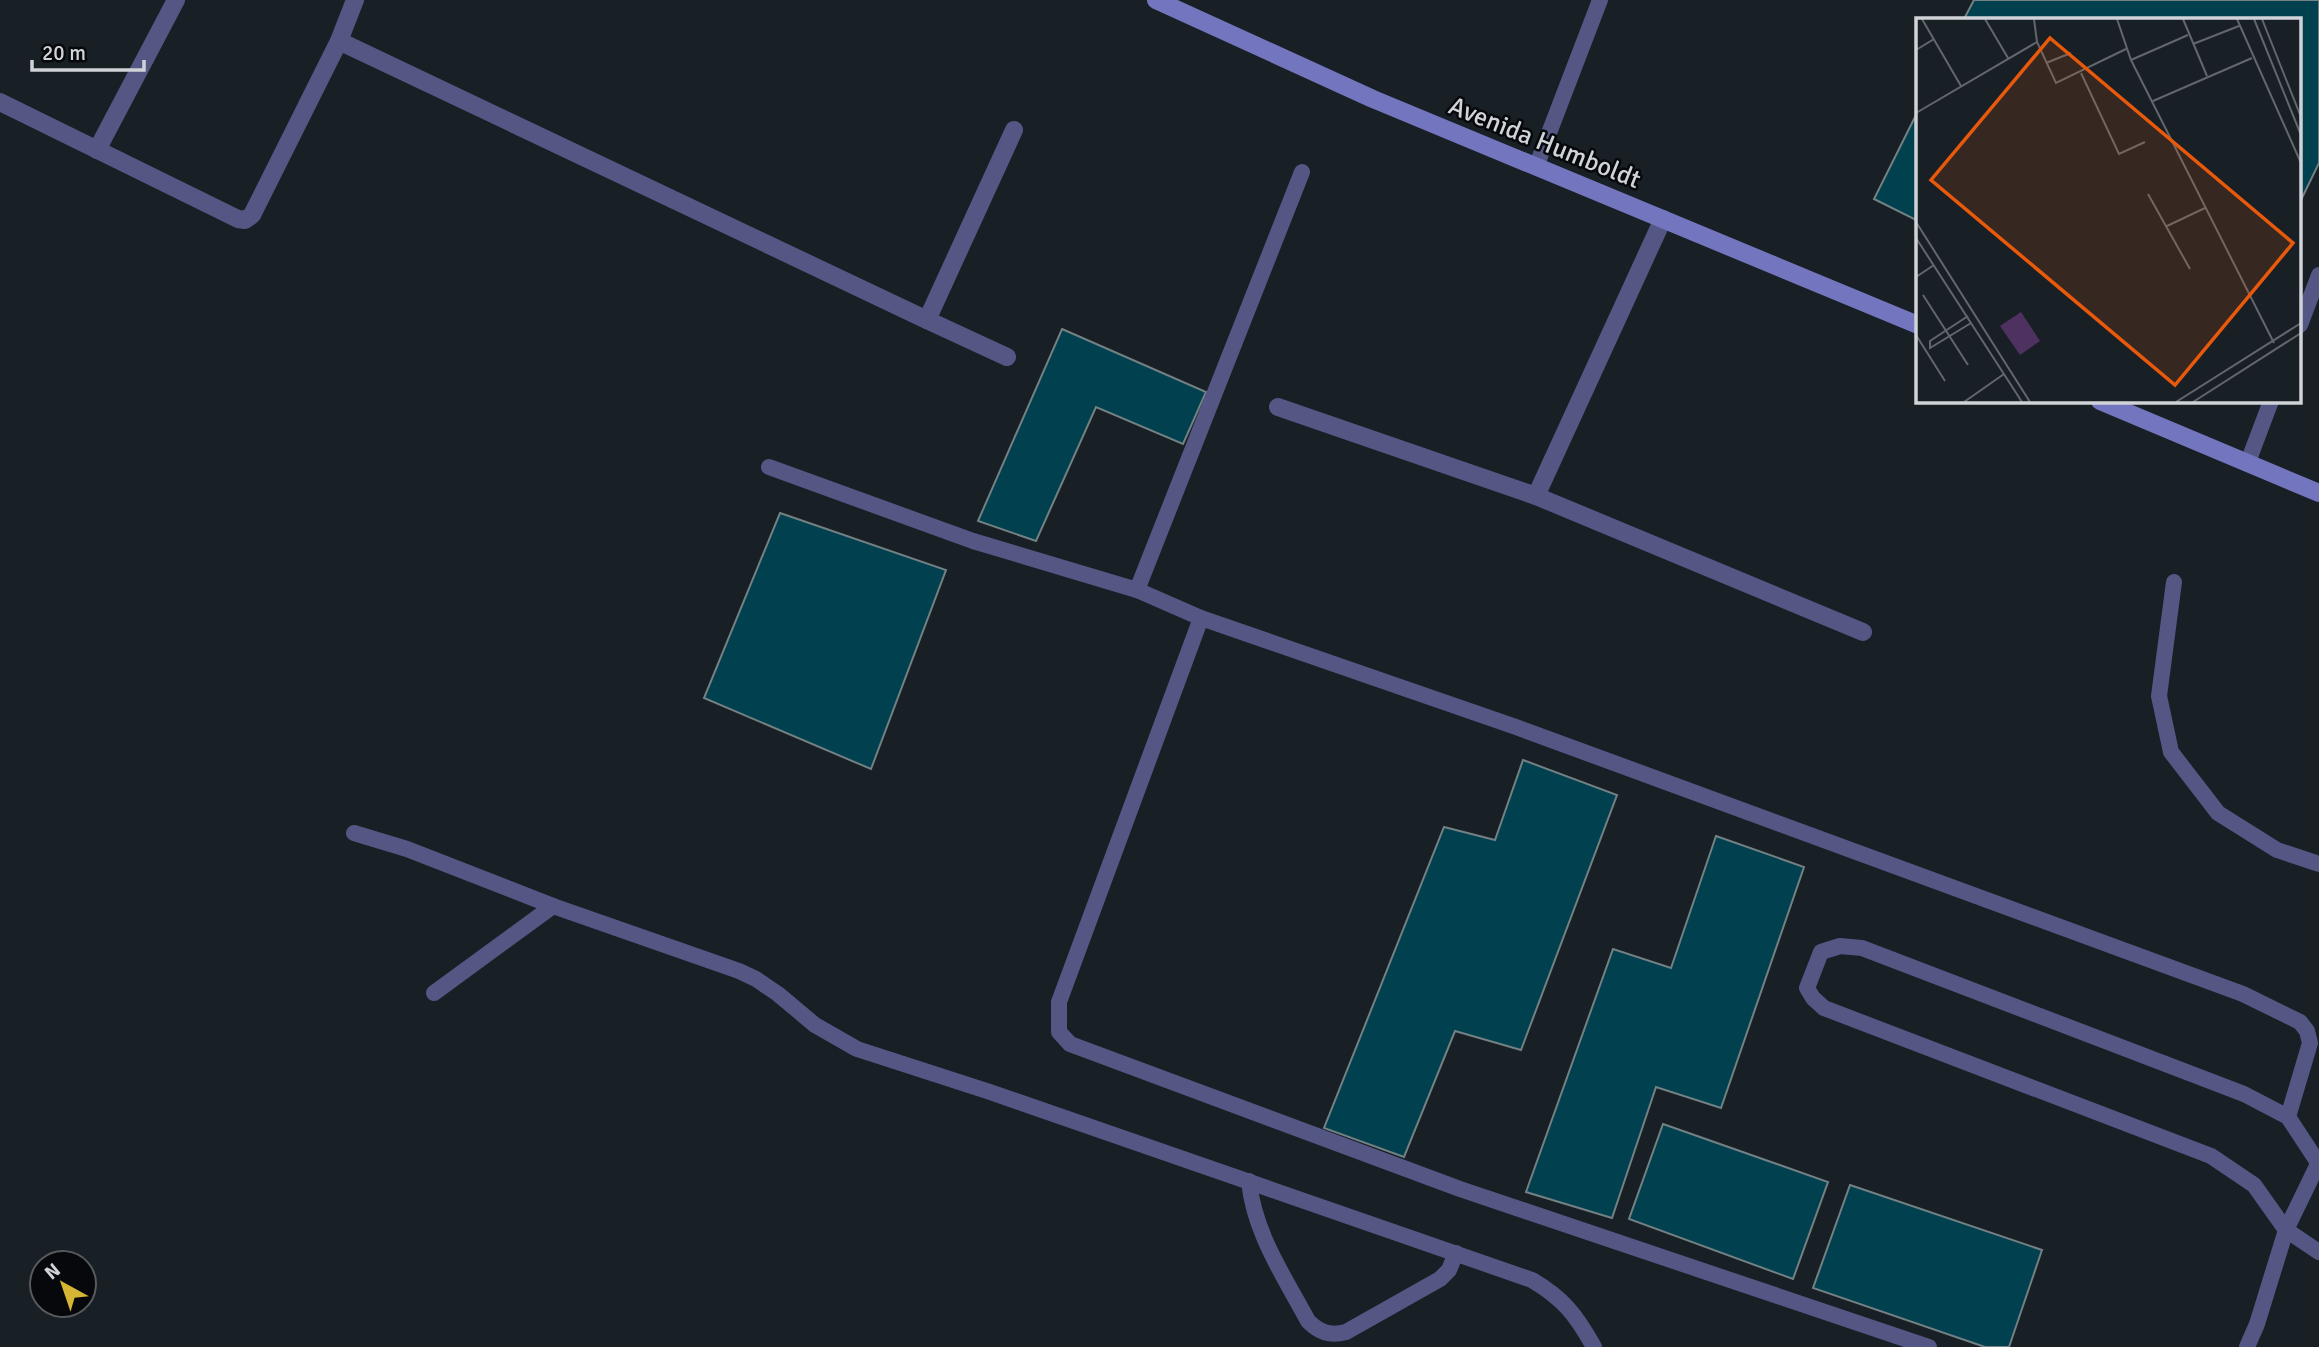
<svg xmlns="http://www.w3.org/2000/svg" width="2319" height="1347" font-family="Signika,sans-serif">
<rect width="100%" height="100%" fill="#181f25"/>
<!-- building -->
<g fill="#01404e" stroke="#738084" stroke-width="2">
<path d="M1974,0H2319V163L2300,202V19H1964Z"/>
<path d="M1918,111V221L1874,199Z"/>
<path d="M1062,329L1206,392L1183,444L1096,407L1036,541L978,521Z"/>
<path d="M780,513L946,570L871,769L704,698Z"/>
<path d="M1523,760L1617,795L1521,1050L1455,1031L1404,1157L1324,1128L1444,827L1495,840Z"/>
<path d="M1716,836L1804,867L1721,1108L1656,1087L1612,1218L1526,1192L1613,949L1671,968Z"/>
<path d="M1663,1124L1828,1182L1793,1279L1629,1219Z"/>
<path d="M1850,1185L2042,1250L2009,1347H1985L1813,1288Z"/>
</g>
<g fill="none" stroke-linecap="round" stroke-linejoin="round">
<!-- lane -->
<g stroke="#545784" stroke-width="16">
<path d="M1536,167L1600,0"/>
<path d="M2300,325L2319,275"/>
<path d="M2248,462L2271,401"/>
<path d="M769,467L973,541L1137,590L1201,618L1516,727L2243,994L2300,1022L2307,1031L2310,1043L2288,1117"/>
<path d="M2174,582L2159,696L2171,752L2218,813L2277,850L2319,864"/>
<path d="M1137,590L1302,172"/>
<path d="M1201,618L1059,1002V1032L1070,1044L1460,1189L1929,1347"/>
<path d="M354,833L407,849L553,906L739,971L756,979L778,994L815,1025L857,1049L990,1092L1532,1280C1564,1299 1576,1315 1594,1347"/>
<path d="M434,993L553,906"/>
<path d="M2319,1164L2288,1117L2244,1094L1862,948L1840,946L1821,952L1807,988L1813,998L1824,1008L2211,1156L2254,1185L2286,1230L2319,1252"/>
<path d="M1249,1181C1254,1233 1284,1276 1308,1321C1320,1333 1330,1336 1346,1332L1440,1279L1449,1270L1456,1253"/>
<path d="M2247,1347L2257,1324L2286,1230L2318,1164"/>
</g>
<!-- street -->
<g stroke="#545784" stroke-width="18">
<path d="M339,41L927,320L1014,130"/>
<path d="M0,102L238,219L245,220L252,215L339,41L355,0"/>
<path d="M97,150L176,0"/>
<path d="M927,320L1007,357"/>
<path d="M1278,407L1536,496L1863,632"/>
<path d="M1536,496L1663,219"/>
</g>
<!-- secondary -->
<g stroke="#7376bf" stroke-width="18">
<path d="M1156,0L1373,99L1918,325"/>
<path d="M2100,401L2319,493"/>
</g>
</g>
<g text-anchor="middle" stroke-width="5" stroke-linejoin="round" paint-order="stroke">
<!-- street labels -->
<g font-size="26" fill="#d0d4d9" stroke="#06080b">
<text transform="translate(1545 142) rotate(22)" y="9">Avenida Humboldt</text>
</g>
</g>
<!-- overview -->
<g transform="translate(1916 18)">
<rect width="385" height="385" fill="#181f25"/>
<path d="M105,294L124,323L104,337L84,308Z" fill="#4f3161"/>
<path fill="none" stroke="#62676d" stroke-width="2" d="M6,1L45,68M69,1L92,40M118,1L121,24L140,65L210,31M201,1L215,42L358,325M267,1L291,58M321,1L385,145M338,1L385,117M346,1L385,99M277,26L323,8M0,32L18,21M215,42L272,17M130,45L155,35M165,55L203,136L229,124M237,83L336,40M0,95L121,24M232,176L274,251M0,204L114,384M251,208L289,190M0,220L106,384M0,259L18,247M7,277L52,347M52,298L14,323V330L55,305M0,317L29,363M48,384L88,356M260,384L385,305M277,384L385,315"/>
<path fill="#e8590c" fill-opacity="0.15" stroke="#e8590c" stroke-width="3.5" d="M134,20L377,225L259,367L15,162Z"/>
<rect width="385" height="385" fill="none" stroke="#d0d4d9" stroke-width="3.5"/>
</g>
<!-- north arrow -->
<g transform="translate(63 1284) rotate(320)"><circle r="33" fill="#06080b" stroke="#575a5d" stroke-width="2"/>
<path d="M0-5L12 26L0 18L-12 26Z" fill="#d5b534"/>
<text y="-10" font-size="19" font-weight="bold" text-anchor="middle" fill="#d0d4d9">N</text>
</g>
<!-- scale -->
<path d="M32 60v10h112v-10" fill="none" stroke="#d0d4d9" stroke-width="3.5"/>
<text x="42" y="60" font-size="21" fill="#d0d4d9" stroke="#06080b" stroke-width="5" paint-order="stroke">20 m</text>
</svg>
